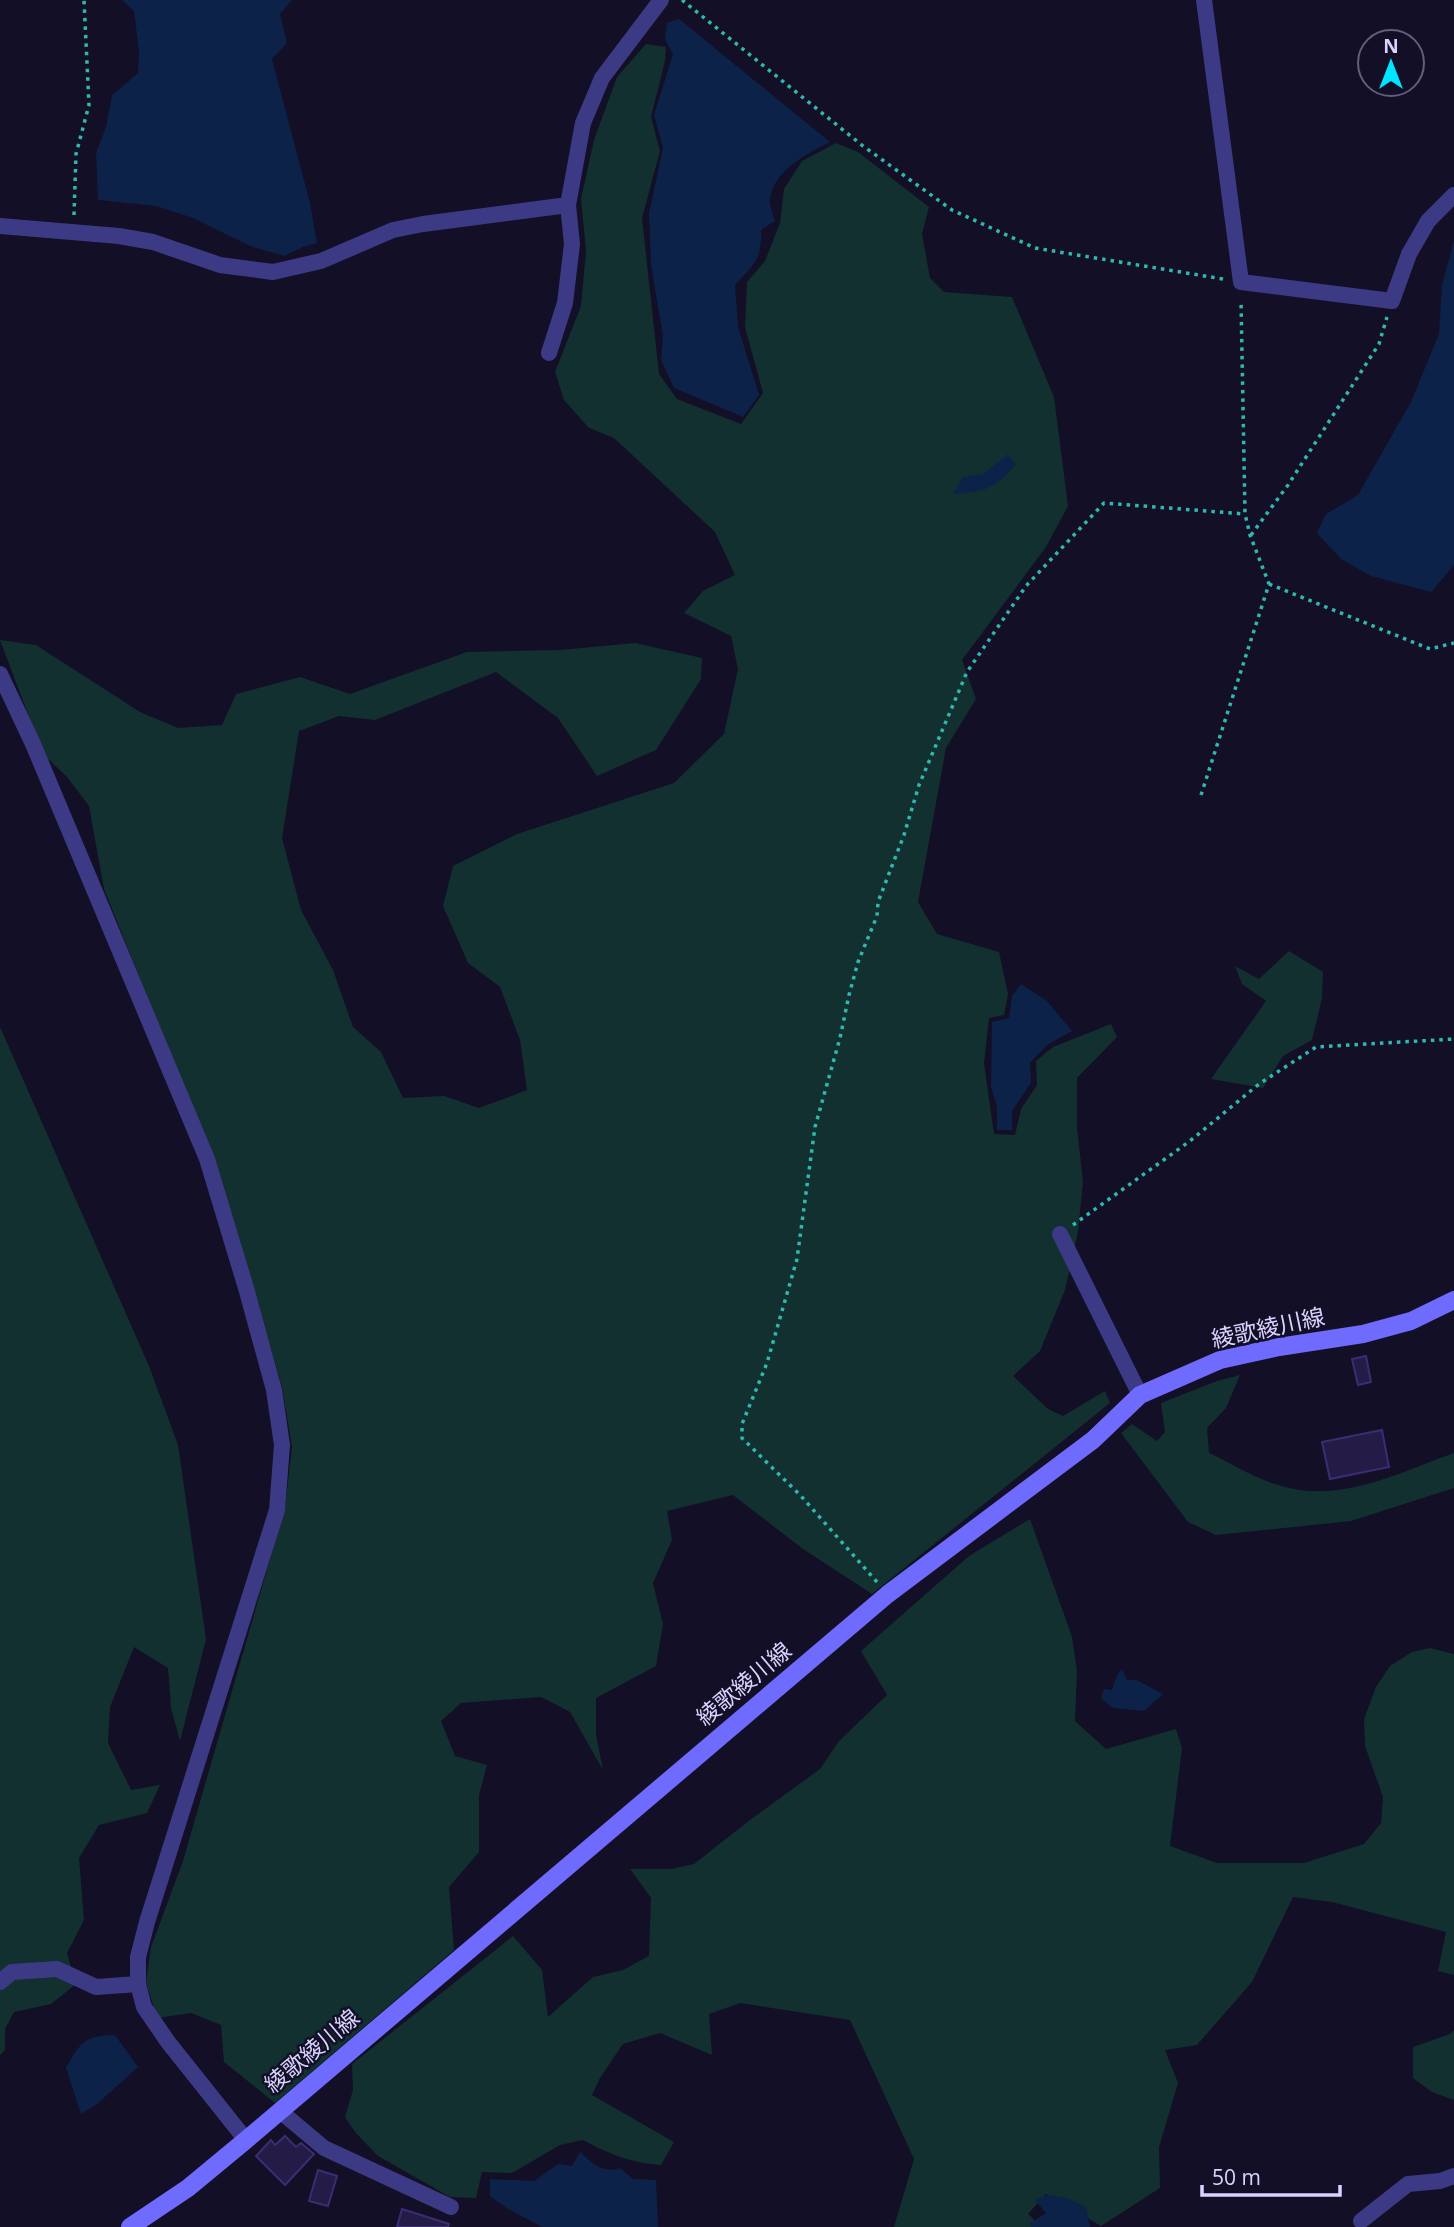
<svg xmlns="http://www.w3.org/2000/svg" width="1454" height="2227" font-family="'Open Sans','Noto Sans JP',sans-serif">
<rect width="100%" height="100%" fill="#130f26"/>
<!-- green -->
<g fill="#12302f">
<path d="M646,44L666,47L665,61L651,117L660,151L642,218L659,374L677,399L741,424L763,393L745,327L747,282L765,261L780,223L784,189L802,161L836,143L858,152L929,207L922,234L930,278L944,292L1012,297L1054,397L1068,506L1046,547L962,660L976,699L946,748L918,902L937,934L999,952L1008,994L1004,1015L989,1018L984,1063L994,1134L1015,1135L1021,1109L1037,1085L1036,1061L1053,1047L1111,1024L1117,1037L1077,1078V1127L1083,1182L1078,1232L1065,1290L1040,1351L1013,1376L1048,1409L1063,1416L1105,1391L1110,1403L872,1594L803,1549L733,1495L667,1511L672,1540L653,1583L663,1624L656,1666L596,1698V1734L603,1770L570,1712L541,1697L461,1703L441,1721L455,1756L487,1765L479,1795V1852L449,1887L454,1950L275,2103L224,2062L221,2025L191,2013L157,2018L146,1982L151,1947L183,1861L285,1507L292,1447L282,1387L237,1232L180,1078L104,889L89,806L68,778L43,754L0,640L36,645L140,712L178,728L222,725L236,694L300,677L350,694L467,652L560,650L635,643L702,658L701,679L656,750L597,776L558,718L496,672L375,720L339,716L299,731L282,838L301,910L333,970L353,1027L381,1052L403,1098L444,1096L479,1108L527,1090L520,1040L500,987L468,963L443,906L453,866L517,834L674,783L724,734L738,669L731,636L684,613L703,591L735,575L715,532L614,438L589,428L564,400L555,372L581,306L586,251L581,199L594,140L617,77Z"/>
<path d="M1289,951L1323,972L1322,998L1312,1040L1283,1056L1263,1088L1211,1079L1266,1001L1242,984L1235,966L1259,979Z"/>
<path d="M0,1027L149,1366L178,1445L206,1639L180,1741L171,1708L168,1668L134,1647L110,1707L108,1743L131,1790L160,1785L147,1813L99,1825L79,1858L84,1920L67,1953L76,1984L51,2004L14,2012L5,2029V2050L0,2055Z"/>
<path d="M1240,1375L1226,1408L1207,1428L1209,1453C1231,1463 1254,1478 1278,1485C1338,1505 1398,1473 1454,1453V1488L1351,1521L1216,1535L1188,1522L1121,1433L1132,1424L1157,1441L1165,1432L1161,1403L1217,1381Z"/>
<path d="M1030,1519L1072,1637L1077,1671L1075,1721L1106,1749L1176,1729L1182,1748L1170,1846L1217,1863H1304L1364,1844L1381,1823L1383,1797L1365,1746L1364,1719L1376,1687L1390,1666L1412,1652L1430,1648L1454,1654V1975L1438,1971L1446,1932L1332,1902L1293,1897L1252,1982L1197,2045L1165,2050L1178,2083L1159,2147L1160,2188L1101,2226L1046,2194L1028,2214L1042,2227H894L914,2159L850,2020L740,2003L709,2014L712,2055L660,2033L623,2044L600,2078L592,2095L674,2142L661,2165C632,2163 608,2154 583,2140L560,2145L512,2173L482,2172L476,2198L450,2197L378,2156L355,2132L345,2117L353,2090L352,2064L513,1936L542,1970L548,2017L593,1977L623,1970L649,1956L651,1898L630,1869H671L694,1864L746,1823L820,1769L839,1741L887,1695L861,1651L969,1556Z"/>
<path d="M1454,2030V2100L1432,2092L1413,2078V2047L1450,2034Z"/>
</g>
<!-- water -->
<g fill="#0c2248">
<path d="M122,0H292L280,14L287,43L272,59L310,203L317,243L303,247L284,256L250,246L193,218L156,206L98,200L96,153L106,127L112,95L138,73L139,52L134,11Z"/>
<path d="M679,19L830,142C808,153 773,171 770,199C769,206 773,214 775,221L761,230C762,260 754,264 735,285L738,327L759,395L743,417L674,388L661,360L663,336L651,265L649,213L663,148L654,115L673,54L665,39L667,23Z"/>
<path d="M1454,241V565L1431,592L1371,576L1341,559L1317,533L1326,514L1358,495L1411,402L1439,334L1442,285Z"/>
<path d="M1008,454L1016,465C992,489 987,492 953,494L963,477L983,474Z"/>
<path d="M1021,984L1047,1001L1072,1031L1047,1045L1030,1063L1031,1083L1012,1111V1130H997V1107L991,1087L992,1022L1009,1018L1012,996Z"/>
<path d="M1122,1669L1127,1680H1137L1163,1694L1144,1711L1113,1708L1101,1698L1104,1689L1112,1690L1117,1675Z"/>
<path d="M115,2035L138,2067L97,2104L81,2114L66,2068C81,2042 83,2036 115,2035Z"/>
<path d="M580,2152C592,2163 603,2174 620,2168L633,2179L656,2180L658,2227H542L508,2209L490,2196V2179L534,2181L558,2164L572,2166Z"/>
<path d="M1048,2195L1067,2198L1086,2207L1090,2227H1032L1029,2224L1046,2213L1035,2200Z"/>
</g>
<!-- building -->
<g fill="#241b47" stroke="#3b2d73" stroke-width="2">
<path d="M1366,1356L1371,1382L1358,1385L1352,1359Z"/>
<path d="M1382,1430L1389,1467L1330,1479L1322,1442Z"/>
<path d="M285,2136L296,2147L301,2143L314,2154L285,2185L256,2156L271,2140L275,2145Z"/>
<path d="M318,2170L337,2176L328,2206L309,2201Z"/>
<path d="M402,2209L449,2224L448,2227H397Z"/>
</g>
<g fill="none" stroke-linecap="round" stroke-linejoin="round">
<!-- path -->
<g stroke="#2fb8b0" stroke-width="3.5" stroke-dasharray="3.5 5" stroke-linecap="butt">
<path d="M682,0L863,146L952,210L1035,248L1223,279"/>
<path d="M74,215L76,154L89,105L84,0"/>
<path d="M1251,535L1288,485L1379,344L1387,317"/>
<path d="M1269,584L1430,649L1454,643"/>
<path d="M1201,795L1269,584L1250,535L1245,514L1241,300"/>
<path d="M1073,1225L1190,1141L1259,1084L1316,1047L1454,1039"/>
<path d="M877,1582L801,1496L742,1438V1424L767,1363L797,1259L815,1127L840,1038L849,995L858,962L877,916L878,902L904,835L919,785L967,672L1026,586L1104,503L1245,514"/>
</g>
<!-- street -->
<g stroke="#3d3a85" stroke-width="16">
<path d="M1204,0L1241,282L1392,301L1409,254L1428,221L1454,195"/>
<path d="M0,226L119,236L153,242L220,265L273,272L321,261L393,230L423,224L568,205"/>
<path d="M549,353L565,303L572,244L568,205L583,123L602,78L661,0"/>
<path d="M0,674L33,744L207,1159L246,1288L274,1390L282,1445L277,1510L147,1922L138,1957V1984L144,2007L168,2042L246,2140"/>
<path d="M1060,1234L1140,1395"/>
<path d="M0,1982L12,1972L57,1969L96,1987L138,1984"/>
<path d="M280,2111L324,2148L451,2207"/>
<path d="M1361,2221L1408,2184L1440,2181L1454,2176"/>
</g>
<!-- secondary -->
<path stroke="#6f6bff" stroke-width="18" d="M130,2227L188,2188L246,2140L888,1594L1093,1440L1140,1395L1220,1360L1279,1347L1363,1334L1411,1321L1454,1300"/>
</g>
<g text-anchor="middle" stroke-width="5" stroke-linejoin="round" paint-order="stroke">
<!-- street labels -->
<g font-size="23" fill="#d9d4ff" stroke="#130f26">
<text transform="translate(1268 1328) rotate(-12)" y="8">綾歌綾川線</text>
<text transform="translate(744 1684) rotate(-40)" y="8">綾歌綾川線</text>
<text transform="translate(312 2051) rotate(-40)" y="8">綾歌綾川線</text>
</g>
</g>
<!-- north arrow -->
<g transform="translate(1391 63)"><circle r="33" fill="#130f26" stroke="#625e7d" stroke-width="2"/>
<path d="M0-5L12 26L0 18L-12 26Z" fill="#00e5ff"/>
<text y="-10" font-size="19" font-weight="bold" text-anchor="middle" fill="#d9d4ff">N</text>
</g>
<!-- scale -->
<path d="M1202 2185v10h138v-10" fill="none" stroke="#d9d4ff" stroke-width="3.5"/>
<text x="1212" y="2185" font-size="21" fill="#d9d4ff" stroke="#130f26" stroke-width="5" paint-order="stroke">50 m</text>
</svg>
